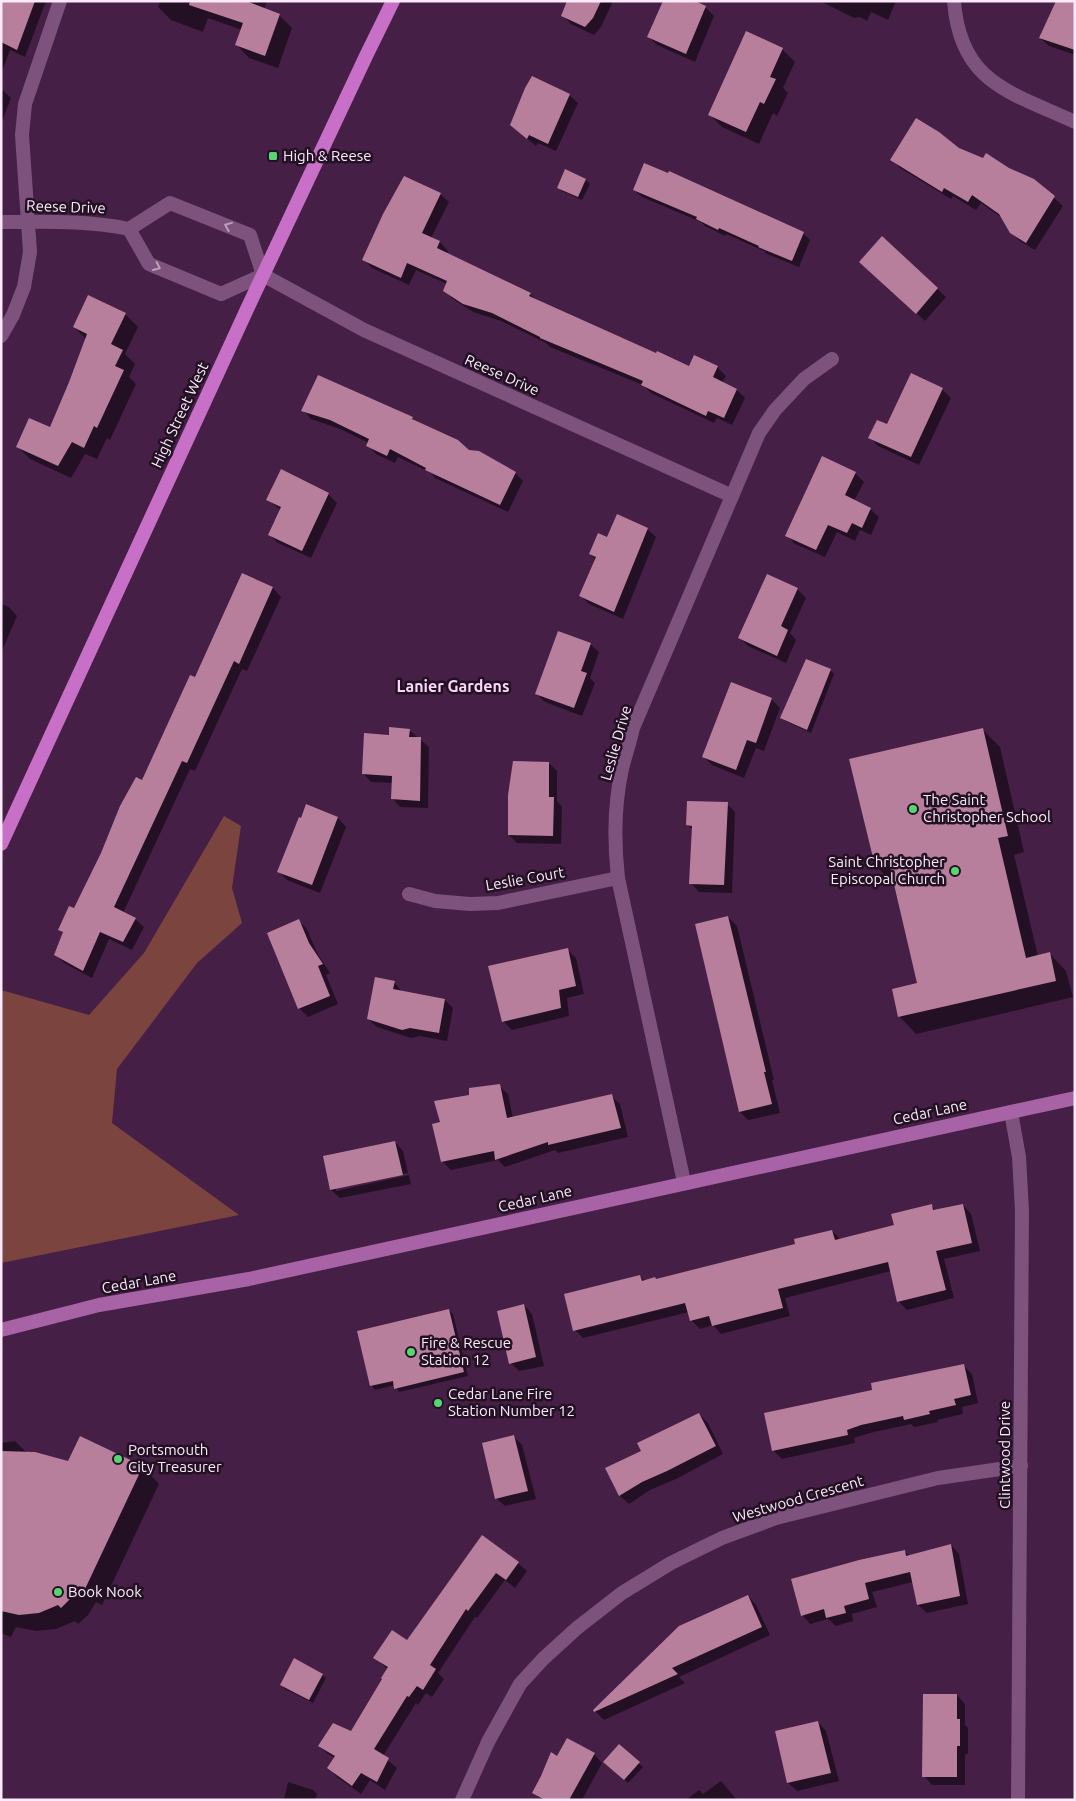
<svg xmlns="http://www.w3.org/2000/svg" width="1076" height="1801" font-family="Ubuntu,sans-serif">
<rect width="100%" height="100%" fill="#451f45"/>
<!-- green -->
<path fill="#7b443e" d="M224,816L241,826L232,888L242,923L197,963L117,1069L112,1123L239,1215L1,1263V990L89,1015L144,953Z"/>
<!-- shadow -->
<g fill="#0007">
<path d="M1,1H46L25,57L10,50L1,74Z"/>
<path d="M160,1H267L264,9L279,15L292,28L278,68L249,58L237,45L242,30L208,18L203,32L171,20L158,7Z"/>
<path d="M569,1H613L601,27L594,35L571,24L562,15Z"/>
<path d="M820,1H896L888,20L871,12L867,21L860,17L854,18Z"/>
<path d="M1075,4V55L1049,46L1040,38Z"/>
<path d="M705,7L714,16L695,62L657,45L649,37Z"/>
<path d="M782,49L795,62L783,88L788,93L777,116L773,113L759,144L722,127L710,115Z"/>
<path d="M1,89L11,98L1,124Z"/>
<path d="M569,95L578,103L556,151L538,143L536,146L511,125Z"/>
<path d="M958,149L1034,180L1063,206L1035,250L1020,241L1011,232L1002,218L981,203L976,210L953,196L951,199L900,168L892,159Z"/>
<path d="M586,180L590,184L582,200L562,191L558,187Z"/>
<path d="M634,190L803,233L810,240L799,267L767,254L764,251L726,234L725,236L705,226L701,222L642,197Z"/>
<path d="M440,194L449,202L431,238L440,242L448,251L447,254L530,294L537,301L690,368L717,367L726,376L722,383L737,390L745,398L732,425L717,418L714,423L651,393L643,385L550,347L546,343L501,321L473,312L453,299L444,290L447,284L416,270L409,285L372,268L363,259Z"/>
<path d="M882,238L946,297L925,321L869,270Z"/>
<path d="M125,314L138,327L125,354L135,364L129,377L136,384L110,440L107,438L97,459L85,454L71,478L30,459L18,447L50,429L86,339L74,327Z"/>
<path d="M942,389L951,398L919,465L878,446L870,437Z"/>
<path d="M303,410L412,418L417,423L468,451L515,473L523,481L508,512L435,478L431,473L398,457L395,463L376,454L368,445L369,443L340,429L311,419Z"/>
<path d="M855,473L864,482L854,501L870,509L879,517L871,535L860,530L855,541L837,532L825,557L795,544L787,535Z"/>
<path d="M328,494L337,503L311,558L278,543L269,534L281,510L268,500Z"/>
<path d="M647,529L656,537L623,619L589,604L580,595L596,560L590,554L607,539Z"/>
<path d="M243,575L273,588L281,597L247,671L242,669L195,771L190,769L123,913L135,919L144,927L132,950L109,939L92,978L64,963L56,955L64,934L59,929L75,909L142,781L196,679Z"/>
<path d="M797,589L806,598L790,633L796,640L786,663L748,646L740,638Z"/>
<path d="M1,604L9,607L17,616L1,653Z"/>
<path d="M590,644L599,652L590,678L595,683L582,716L545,702L537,694Z"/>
<path d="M830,670L834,674L811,733L785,721L782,717Z"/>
<path d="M731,684L772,700L780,708L764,751L756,748L744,778L712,765L704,757Z"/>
<path d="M409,730L429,747L428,808L400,807L392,798L393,783L371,782L363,773L390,736Z"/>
<path d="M983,730L1000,747L1024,852L1014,855L1038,956L1050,954L1066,971L1073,997L916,1034L900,1017L894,990L918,984L895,882L893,883L876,866L851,760Z"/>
<path d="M549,763L557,771V801L562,807L561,844L517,843L509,835Z"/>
<path d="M727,804L735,812L732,893L699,892L691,883L693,830L688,825Z"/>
<path d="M307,806L338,818L346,827L320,893L287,880L279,872Z"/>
<path d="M728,917L737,926L774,1080H772L780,1113L748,1120L740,1112Z"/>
<path d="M299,921L307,929L317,953L330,973L326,975L338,1004L308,1017L299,1008Z"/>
<path d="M568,950L576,958L584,994L567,998L569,1016L512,1030L503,1021Z"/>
<path d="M394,982L402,992L445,1000L453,1008L447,1041L420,1036L411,1038L377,1027L368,1019Z"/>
<path d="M499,1086L508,1094L513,1118L611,1096L620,1104L628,1137L558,1153L555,1150L505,1167L498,1160L451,1170L442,1161V1123L471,1096Z"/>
<path d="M395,1142L403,1151L408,1173L336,1188V1191L409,1175L411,1184L340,1198L331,1190L324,1157Z"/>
<path d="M963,1205L971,1214L980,1251L944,1259L954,1298L907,1310L898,1301L891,1271L785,1298L790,1316L721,1334L713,1325L700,1329L691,1320L689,1312L583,1338L575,1330L640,1276L645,1281L656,1280L796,1245L832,1231L841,1240L896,1226L932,1206L937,1211Z"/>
<path d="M524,1305L532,1314L544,1366L519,1371L511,1363Z"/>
<path d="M449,1310L453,1314L468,1376L399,1392L395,1385L375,1390L372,1386L359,1332Z"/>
<path d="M963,1365L972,1374L978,1403L962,1407L963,1414L937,1420L938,1422L914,1427L911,1424L870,1433L854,1438L855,1443L782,1459L773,1450L873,1390Z"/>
<path d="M699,1414L708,1423L723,1454L676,1479L650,1490L629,1504L620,1496L607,1469L642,1452Z"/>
<path d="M514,1437L522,1445L536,1499L505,1506L496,1498Z"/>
<path d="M81,1438L143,1467L159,1484L102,1605L96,1602L88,1615L78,1624L75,1621L56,1629L36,1631L16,1627L11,1637L1,1633V1443L15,1441L27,1453L69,1463Z"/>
<path d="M482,1537L518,1563L527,1571L515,1588L505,1580L477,1618L475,1617L438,1673L444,1679L432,1697L426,1693L418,1705L416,1703L383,1756L397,1768L385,1790L370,1780L361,1794L337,1777L329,1768L335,1758L328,1754L319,1746L351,1733L388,1669L375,1658L407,1641Z"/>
<path d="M951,1545L959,1554L968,1604L927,1613L918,1605L913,1582L872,1592L877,1607L852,1614L853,1621L836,1626L828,1619L810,1624L802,1615L904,1551L910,1556Z"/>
<path d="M748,1596L756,1605L770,1635L679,1677L685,1683L604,1720L595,1711Z"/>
<path d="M322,1675L326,1678L313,1703L285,1689L281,1685Z"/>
<path d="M957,1695L965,1704V1725L968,1728V1754H965V1785H932L924,1776Z"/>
<path d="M818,1722L826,1731L839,1781L797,1791L788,1783L776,1732Z"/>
<path d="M619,1746L643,1767L628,1783L605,1762Z"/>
<path d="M594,1754L602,1763L582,1800H541L534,1792L558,1758Z"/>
<path d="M721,1781L737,1800H686L699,1790L703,1794Z"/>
<path d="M288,1782L313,1790L317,1794L315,1800H284Z"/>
</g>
<!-- building -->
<g fill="#b87f9c">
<path d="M1,1H35L17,50L1,42Z"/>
<path d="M190,1H246L280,14L265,56L235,45L243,23L189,5Z"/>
<path d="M567,1H601L593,18L585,27L561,16Z"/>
<path d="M663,1H695L706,6L686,54L647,37Z"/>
<path d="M1056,1H1075V50L1039,38Z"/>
<path d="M746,31L783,48L770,77L776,79L764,104L760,102L746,132L708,115Z"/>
<path d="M532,76L570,94L548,144L529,135L527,139L510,125L525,88Z"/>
<path d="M916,118L939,132L959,148L983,158L986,153L1009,168L1034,179L1055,196L1026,243L1010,233L999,214L972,195L968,202L944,188L942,192L890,160Z"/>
<path d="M644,163L668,173L669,171L804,232L792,261L758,247L759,246L719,228L718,230L696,219L697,217L633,190Z"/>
<path d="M565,169L586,179L578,197L557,188Z"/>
<path d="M404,176L441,193L422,233L440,241L437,248L531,293L529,296L656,353L657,351L689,366L694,355L718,366L713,377L737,389L724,418L708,411L706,416L641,385L643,381L540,338V337L492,313L463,304L443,291L447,281L407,263L401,278L362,260L383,214Z"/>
<path d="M882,236L938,288L916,314L859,262Z"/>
<path d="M88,295L126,313L111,344L123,350L115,366L124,370L97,428L94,426L84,448L72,442L58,466L16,447L29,418L50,427L69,382L87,334L73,327Z"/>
<path d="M911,373L943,388L911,457L868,438L877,420L887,424Z"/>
<path d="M318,375L413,417L412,419L458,440L469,450L479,451L516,472L500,505L425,470L426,468L390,449L387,456L366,446L369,439L330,420L301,411Z"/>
<path d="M822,456L856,472L845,495L871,508L862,528L852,523L847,533L828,525L816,550L785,536Z"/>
<path d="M281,469L329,493L302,551L268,535L281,507L266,500Z"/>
<path d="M617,514L648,528L614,612L579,596L596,557L589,554L598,533L607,537Z"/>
<path d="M242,573L273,587L239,664L234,661L187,763L182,761L114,907L136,918L123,942L100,932L83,971L54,955L63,932L58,930L69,906L74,908L101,853L120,806L136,777L142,780L190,675L195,677Z"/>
<path d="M767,574L798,588L781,626L788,630L777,656L738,638Z"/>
<path d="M558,631L591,643L581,671L587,673L574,708L535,694Z"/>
<path d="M806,659L831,669L807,730L780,718Z"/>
<path d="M731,682L772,698L756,743L747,740L736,770L702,757Z"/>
<path d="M389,727L410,729L409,737H421L420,801L391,799L392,776L362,774L364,733L389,735Z"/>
<path d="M983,728L1008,836L998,838L1026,958L1050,952L1056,981L898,1017L892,989L917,983L889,863L875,866L849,759Z"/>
<path d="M513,761L549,762V797H554L553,836L508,835V795Z"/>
<path d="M687,801L728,802L724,885L689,884L692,826L686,825Z"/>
<path d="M306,804L338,817L312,885L277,872L299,817L301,818Z"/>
<path d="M728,916L766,1072H764L772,1104L739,1112L695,924Z"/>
<path d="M299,919L309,943L323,964L318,966L330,996L298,1009L267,933Z"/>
<path d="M568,948L576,986L559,990L561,1008L502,1022L488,966Z"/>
<path d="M375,977L395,981L393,989L445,999L439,1033L410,1028L402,1030L367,1019Z"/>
<path d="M500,1084L507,1118L612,1094L621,1128L548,1145V1142L495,1160L494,1151L441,1162L432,1124L440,1122L434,1101L469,1095V1088Z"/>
<path d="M395,1141L403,1175L330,1190L323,1156Z"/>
<path d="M932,1204L933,1210L963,1204L972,1243L936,1251L946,1290L897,1302L888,1262L778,1289L783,1308L712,1326L709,1316L690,1321L685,1303L573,1331L564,1294L640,1275L642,1281L655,1277L656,1279L795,1244L794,1239L832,1230L835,1240L894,1225L891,1214Z"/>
<path d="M524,1304L536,1357L509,1364L497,1311Z"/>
<path d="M449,1309L464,1372L394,1389L393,1381L370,1386L357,1331Z"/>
<path d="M964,1364L971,1395L954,1399L956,1405L929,1411L930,1414L904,1420L903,1416L861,1425L847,1430L848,1435L772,1451L764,1413L872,1390L871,1383Z"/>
<path d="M699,1413L716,1446L667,1471L642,1482L619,1496L605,1468L641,1451L637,1443Z"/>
<path d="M514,1435L528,1491L495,1499L482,1443Z"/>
<path d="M80,1436L143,1466L85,1589L79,1586L71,1598L61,1608L58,1605L39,1613L19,1615L1,1611V1451L35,1452L68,1461Z"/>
<path d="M482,1535L519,1562L506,1580L496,1573L468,1611L466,1609L430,1665L436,1669L423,1690L417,1686L409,1697L407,1696L374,1749L389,1758L377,1782L361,1773L352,1786L327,1768L335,1756L318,1746L333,1723L351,1731L382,1679L381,1678L388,1667L373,1658L392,1630L407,1640Z"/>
<path d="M951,1544L960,1596L917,1605L910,1572L865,1583L869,1599L844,1606L846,1613L826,1618L824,1609L801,1616L791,1579L859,1560L905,1550L906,1556Z"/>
<path d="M748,1595L762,1627L672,1668L678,1674L594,1712L593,1710L679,1626Z"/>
<path d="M294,1658L323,1674L309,1700L280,1685Z"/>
<path d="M923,1694H957V1719H960V1746H957V1777H922Z"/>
<path d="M818,1721L831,1773L787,1783L775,1731Z"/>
<path d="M567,1738L595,1753L569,1800H545L532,1793L541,1776L551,1752L557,1756Z"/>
<path d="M619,1744L640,1762L624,1780L603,1762Z"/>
</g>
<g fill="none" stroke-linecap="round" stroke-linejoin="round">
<!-- minor -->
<g stroke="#7d527c" stroke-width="14">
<path d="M954,1C960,83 1010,92 1075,122"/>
<path d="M1,222C44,222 87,220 129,229L170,203L250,235L263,275L364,330L732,496"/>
<path d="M129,229L149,264L221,294L263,275"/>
<path d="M1,336L13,315L24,287L30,252L22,135L25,104L60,1"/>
<path d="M409,894L435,901L470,904L498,903L618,878"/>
<path d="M1011,1112L1019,1157L1022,1211L1018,1800"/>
<path d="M684,1182L618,878C614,842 614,805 622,769C625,756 630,742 633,728L759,433L775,410L804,379L832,359"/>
<path d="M462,1800L488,1742L520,1684L543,1659L577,1628L622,1593L671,1563L722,1538L776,1518L938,1478L1021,1466"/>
</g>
<!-- secondary -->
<path stroke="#a863a7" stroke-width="14" d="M1,1330L99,1305L249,1279L1075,1098"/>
<!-- primary -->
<path stroke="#c86fc7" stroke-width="14" d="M1,844L248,307L366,56L393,1"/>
</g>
<!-- one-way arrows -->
<defs><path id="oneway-chevron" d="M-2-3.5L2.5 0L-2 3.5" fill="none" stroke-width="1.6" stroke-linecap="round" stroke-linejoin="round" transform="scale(1.25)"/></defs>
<g stroke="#bd9ebc">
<use href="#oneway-chevron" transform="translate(228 226) rotate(-158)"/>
<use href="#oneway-chevron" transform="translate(157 267) rotate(25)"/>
</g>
<!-- markers -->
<g fill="#57d570" stroke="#212" stroke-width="2">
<rect x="268" y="151" width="10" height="10" rx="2.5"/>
<circle cx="913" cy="809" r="5"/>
<circle cx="955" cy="871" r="5"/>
<circle cx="411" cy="1352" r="5"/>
<circle cx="438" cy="1403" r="5"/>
<circle cx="118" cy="1459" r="5"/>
<circle cx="58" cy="1592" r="5"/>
</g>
<g text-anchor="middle" stroke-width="5" stroke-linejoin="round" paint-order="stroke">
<!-- poi labels -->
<g font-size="15" fill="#fde9fc" stroke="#212" text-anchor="start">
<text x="283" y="161">High &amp; Reese</text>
<text x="923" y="805">The Saint<tspan x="923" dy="17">Christopher School</tspan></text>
<text x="945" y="867" text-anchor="end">Saint Christopher<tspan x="945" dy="17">Episcopal Church</tspan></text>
<text x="421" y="1348">Fire &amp; Rescue<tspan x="421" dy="17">Station 12</tspan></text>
<text x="448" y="1399">Cedar Lane Fire<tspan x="448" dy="17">Station Number 12</tspan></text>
<text x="128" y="1455">Portsmouth<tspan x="128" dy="17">City Treasurer</tspan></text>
<text x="68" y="1597">Book Nook</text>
</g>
<!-- street labels -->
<g font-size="15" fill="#fde9fc" stroke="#212">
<text transform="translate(66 207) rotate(2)" y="5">Reese Drive</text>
<text transform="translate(502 375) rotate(24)" y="5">Reese Drive</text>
<text transform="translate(180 415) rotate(-65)" y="5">High Street West</text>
<text transform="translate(616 743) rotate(-74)" y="5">Leslie Drive</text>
<text transform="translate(525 879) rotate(-10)" y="5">Leslie Court</text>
<text transform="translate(930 1112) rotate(-12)" y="5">Cedar Lane</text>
<text transform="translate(535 1199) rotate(-13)" y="5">Cedar Lane</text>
<text transform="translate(139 1282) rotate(-10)" y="5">Cedar Lane</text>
<text transform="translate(1005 1455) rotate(-90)" y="5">Clintwood Drive</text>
<text transform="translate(798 1499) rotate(-16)" y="5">Westwood Crescent</text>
</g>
<!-- neighbourhood labels -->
<g font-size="16" font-weight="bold" fill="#fcd5fa" stroke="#212">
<text x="453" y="692">Lanier Gardens</text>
</g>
</g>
<!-- border -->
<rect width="1076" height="1801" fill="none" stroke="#fde9fc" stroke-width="5"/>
</svg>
